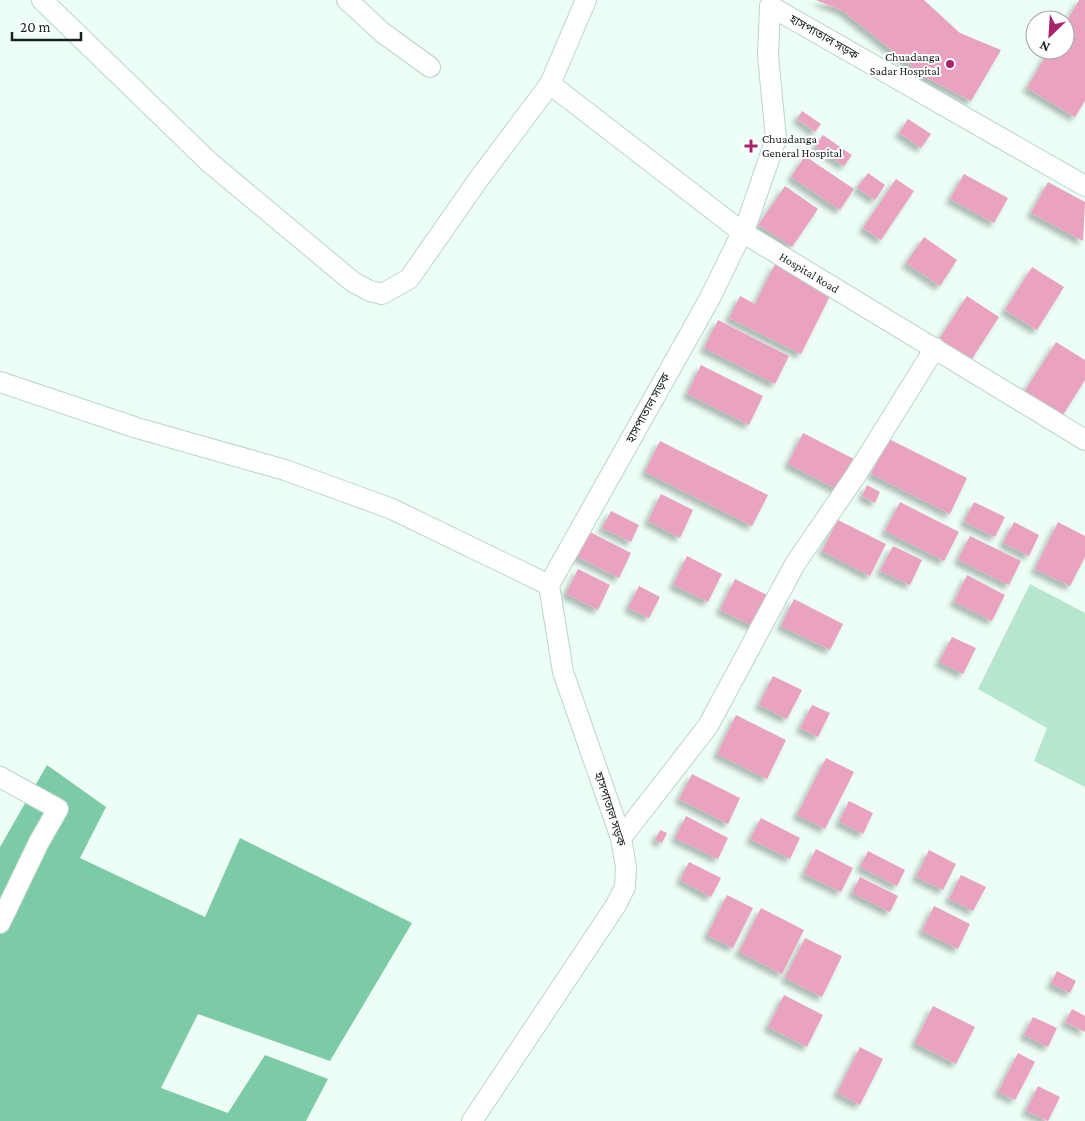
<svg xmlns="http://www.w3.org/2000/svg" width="1085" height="1121" font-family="'Crimson Pro','Noto Sans Bengali',serif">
<defs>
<filter id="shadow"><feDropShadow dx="-4.5" dy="4.5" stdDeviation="2.5" flood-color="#0004"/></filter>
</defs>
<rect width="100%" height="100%" fill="#ecfef5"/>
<!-- green -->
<path fill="#b7e6cf" d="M1030,584L1085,613V787L1034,761L1047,728L978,689Z"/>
<!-- forest -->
<path fill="#7ccaa6" d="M47,765L106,807L80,858L205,917L240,838L412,923L330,1061L198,1014L161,1088L228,1113L265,1055L328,1079L306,1121H0V847Z"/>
<!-- building -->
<g fill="#eaa2c1" filter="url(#shadow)">
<path d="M816,0H924L960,33L1001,50L971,101L925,77L843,11Z"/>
<path d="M1079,0H1085V101L1075,117L1027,88L1049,50H1065V24Z"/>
<path d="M802,111L821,124L815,132L797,119Z"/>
<path d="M908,119L931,134L921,148L899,133Z"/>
<path d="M823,135L852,155L844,166L815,146Z"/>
<path d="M805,156L854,189L840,210L791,177Z"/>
<path d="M868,173L885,185L875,200L857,188Z"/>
<path d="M964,174L1008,198L994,223L950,199Z"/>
<path d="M896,179L914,191L881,240L863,228Z"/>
<path d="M1048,182L1085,202L1083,241L1031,213Z"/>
<path d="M785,186L818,209L792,247L758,225Z"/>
<path d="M924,237L957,260L940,286L906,263Z"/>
<path d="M775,264L832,292L801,354L729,318L740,296L755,304Z"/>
<path d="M1032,267L1064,287L1037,330L1005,310Z"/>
<path d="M967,296L999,317L970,362L938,341Z"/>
<path d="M718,320L789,356L775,384L704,348Z"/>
<path d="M1056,342L1085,360V380L1061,418L1023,394Z"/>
<path d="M701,365L763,396L749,425L687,394Z"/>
<path d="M803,433L854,459L838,490L788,464Z"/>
<path d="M889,439L967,478L950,514L871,474Z"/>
<path d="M660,441L768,495L752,526L645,472Z"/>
<path d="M867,485L880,492L875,503L862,496Z"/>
<path d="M661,494L693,510L680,538L648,521Z"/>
<path d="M900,502L959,532L944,561L885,531Z"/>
<path d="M974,502L1005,517L995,537L964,522Z"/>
<path d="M611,511L639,525L631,542L602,528Z"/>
<path d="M838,520L886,544L870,576L822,551Z"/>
<path d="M1014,522L1039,535L1029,556L1003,543Z"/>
<path d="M1058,522L1085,536V557L1070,586L1035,569Z"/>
<path d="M584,529L631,553L619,578L572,554Z"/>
<path d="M970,536L1021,561L1009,585L958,560Z"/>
<path d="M893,546L922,560L910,585L880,571Z"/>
<path d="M687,556L722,574L708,602L673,585Z"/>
<path d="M578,569L610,585L598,610L566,594Z"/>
<path d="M967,575L1005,595L992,621L954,602Z"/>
<path d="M735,579L771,597L755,627L720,610Z"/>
<path d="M639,586L660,597L649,618L628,608Z"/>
<path d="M794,599L843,624L830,650L781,626Z"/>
<path d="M952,637L976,648L963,674L939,662Z"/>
<path d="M773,676L802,690L787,719L759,705Z"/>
<path d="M812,705L830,713L818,737L800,728Z"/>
<path d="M736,715L786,740L767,779L717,754Z"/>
<path d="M826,758L854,772L825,829L797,815Z"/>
<path d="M692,774L740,798L728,824L679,799Z"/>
<path d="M849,801L873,813L863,834L839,822Z"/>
<path d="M686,816L728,838L718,859L675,838Z"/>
<path d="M761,818L800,838L790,859L750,839Z"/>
<path d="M660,830L667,833L662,843L655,840Z"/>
<path d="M816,849L853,868L841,892L804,874Z"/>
<path d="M929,850L956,864L943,890L916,877Z"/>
<path d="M868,851L905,870L897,886L860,867Z"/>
<path d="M689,862L721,878L711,897L680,880Z"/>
<path d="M961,875L986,887L973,911L949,899Z"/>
<path d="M860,877L898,896L890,912L852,893Z"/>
<path d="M727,895L753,908L733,948L707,935Z"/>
<path d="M934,906L970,924L958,949L922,931Z"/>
<path d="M761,908L804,930L782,974L739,952Z"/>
<path d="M805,938L842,956L822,997L785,978Z"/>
<path d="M1057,971L1076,981L1070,993L1051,984Z"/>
<path d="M784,995L823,1015L807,1047L768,1027Z"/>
<path d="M933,1006L975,1027L956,1064L915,1043Z"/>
<path d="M1072,1009L1085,1016V1032L1065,1022Z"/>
<path d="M1033,1017L1057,1028L1048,1047L1024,1035Z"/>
<path d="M860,1047L883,1059L860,1105L837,1093Z"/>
<path d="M1018,1053L1035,1062L1015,1100L998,1092Z"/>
<path d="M1038,1086L1060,1097L1048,1121L1026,1111Z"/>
</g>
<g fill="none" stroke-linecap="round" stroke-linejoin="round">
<defs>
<g id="street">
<path d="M42,0L209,162L353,282L370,291L382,294L409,279L478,180L550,84L586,0"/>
<path d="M347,0L383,33L430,67"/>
<path id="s1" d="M550,84L742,232L1085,440"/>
<path d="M0,382L137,428L285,470L392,509L549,585"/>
<path d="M0,777L58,809L39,842L0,923"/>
<path d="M621,838L708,726L795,564L856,475L935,348"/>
<path d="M472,1121L616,905L625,887L626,867L621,838L563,672L549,585L710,298L748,220L776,139L768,55L770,6L1085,186"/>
</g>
</defs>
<!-- street casing -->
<use href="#street" stroke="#bad6c7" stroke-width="22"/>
<!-- street -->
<use href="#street" stroke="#fff" stroke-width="20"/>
</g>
<!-- markers -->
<g fill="#a9246d" stroke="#fff" stroke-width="2">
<circle cx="950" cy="64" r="5"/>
<path d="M748.5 138.5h5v5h5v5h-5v5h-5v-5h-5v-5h5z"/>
</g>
<g text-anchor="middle" stroke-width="4" stroke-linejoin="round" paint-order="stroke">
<!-- street labels -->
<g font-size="12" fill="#19231e" stroke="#fff">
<text transform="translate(824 37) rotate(30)" y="4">হাসপাতাল সড়ক</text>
<text dy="4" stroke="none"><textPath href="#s1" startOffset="321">Hospital Road</textPath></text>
<text transform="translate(648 408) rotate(-61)" y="4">হাসপাতাল সড়ক</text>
<text transform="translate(610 809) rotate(72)" y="4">হাসপাতাল সড়ক</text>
</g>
<!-- poi labels -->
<g font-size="12" fill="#19231e" stroke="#fff" text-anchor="end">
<text x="940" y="61">Chuadanga<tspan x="940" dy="14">Sadar Hospital</tspan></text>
<text x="762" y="143" text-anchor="start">Chuadanga<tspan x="762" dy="14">General Hospital</tspan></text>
</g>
</g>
<!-- north arrow -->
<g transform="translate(1050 35) rotate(205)"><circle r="24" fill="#ffffff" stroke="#a3a7a5"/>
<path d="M0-4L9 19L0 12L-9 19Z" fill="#a9246d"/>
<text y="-8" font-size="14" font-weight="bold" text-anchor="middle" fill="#19231e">N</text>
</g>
<!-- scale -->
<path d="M12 32v8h69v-8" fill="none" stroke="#19231e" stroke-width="2.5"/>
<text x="20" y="32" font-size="15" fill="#19231e" stroke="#ffffff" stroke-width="4" paint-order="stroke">20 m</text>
</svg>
